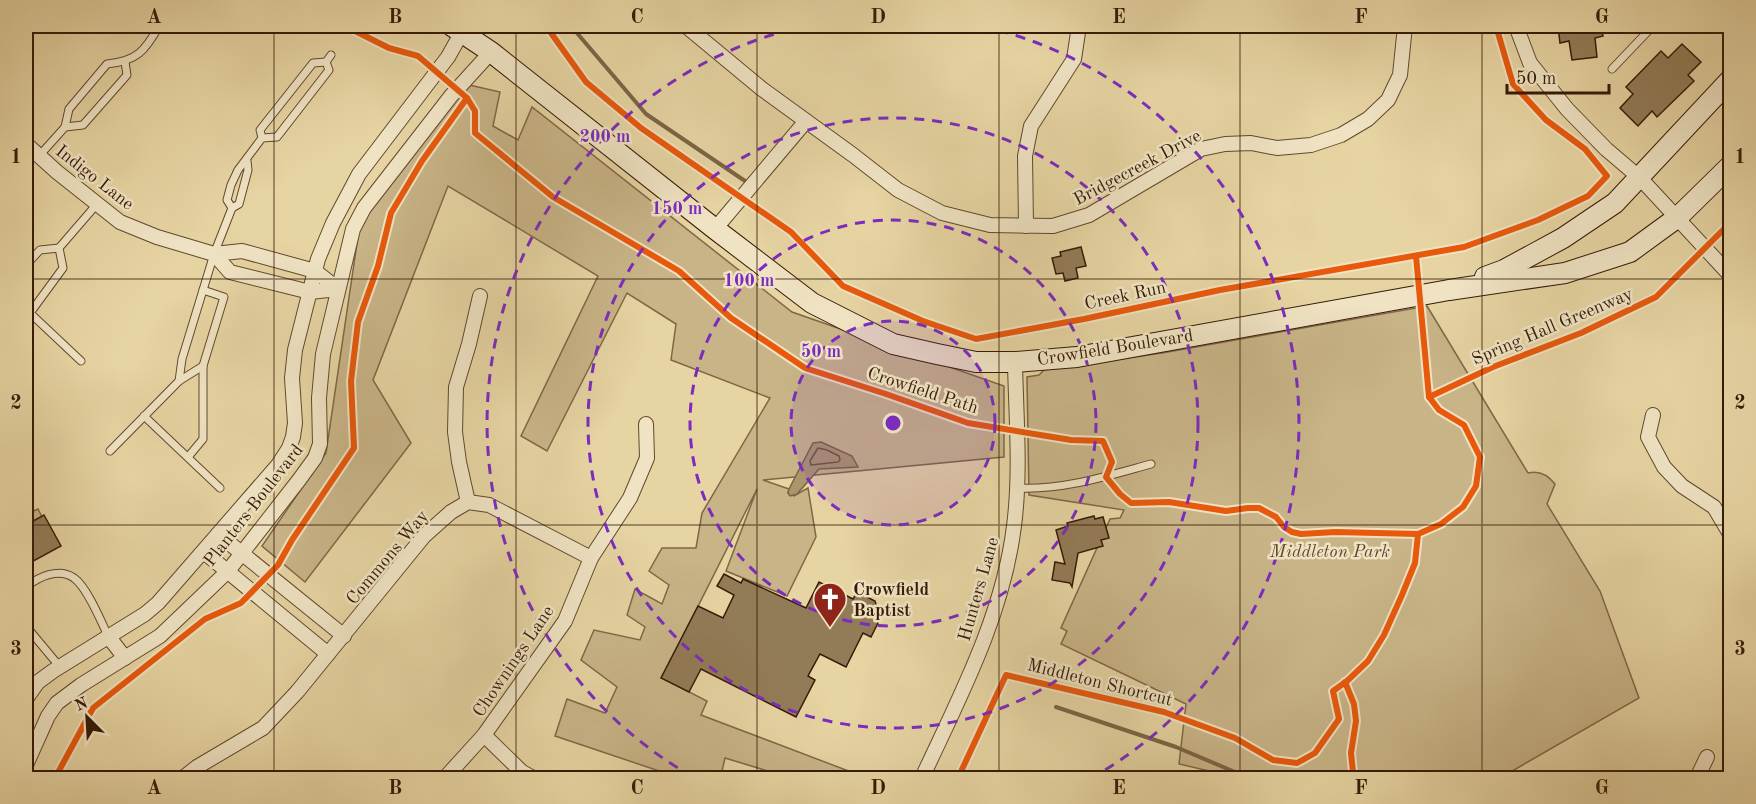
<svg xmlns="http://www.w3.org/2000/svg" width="1756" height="804" font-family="'Old Standard TT',serif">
<rect width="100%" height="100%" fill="#e6d4a2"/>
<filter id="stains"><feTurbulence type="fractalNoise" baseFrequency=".00333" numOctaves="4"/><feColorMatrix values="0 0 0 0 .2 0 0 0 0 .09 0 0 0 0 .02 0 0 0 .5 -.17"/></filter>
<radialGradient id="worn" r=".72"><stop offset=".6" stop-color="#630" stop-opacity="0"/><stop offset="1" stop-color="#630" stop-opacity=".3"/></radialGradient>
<!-- green -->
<g fill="#c8b487" stroke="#7f6746" stroke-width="1.5">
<path d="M465,84L500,92L493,126L518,140L532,107L792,312L1004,386V457L763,480L789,489L788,493L794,496L808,488L816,537L787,596L726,571L757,489L662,678L707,701L701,715L867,778H774L771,772L725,758L722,771L738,778H680L555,736L567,699L605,713L617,687L581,660L594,630L640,640L645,627L627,615L635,589L662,604L669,585L649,571L662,548H696L702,513L770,398L671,360L676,324L627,293L547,451L521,436L598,276L448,186L373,380L411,443L305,582L262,546L326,453L360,223Z"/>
<path d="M1427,306L1528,473C1540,470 1548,475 1555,484L1547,504L1600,591L1639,698L1500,778H1239L1179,764L1186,704L1061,644L1067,631L1061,628L1110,519L1120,518L1124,510L1029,495L1027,377L1039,375L1044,370L1162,353Z"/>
<path d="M38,509L42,517L26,525V511L27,514Z"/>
</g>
<!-- water -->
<path fill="#aa956d" stroke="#7c6444" stroke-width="1.5" d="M821,442L852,456L858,467L819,469L797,494L790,496L788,493L789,489L813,443Z"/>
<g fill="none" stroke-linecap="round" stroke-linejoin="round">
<!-- shore -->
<path stroke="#70583a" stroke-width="1.5" d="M818,448L827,450L839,456L840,460L838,462L811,465L810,461Z"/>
<!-- stream -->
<g stroke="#7c6444" stroke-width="4">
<path d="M571,26L646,114L748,183"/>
<path d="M1056,707L1176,747L1249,778"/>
</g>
</g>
<!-- building -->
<g fill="#927b57" stroke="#361a06" stroke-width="1.5">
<path d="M1558,26H1601L1603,36L1595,38L1597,57L1572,60L1569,41L1560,43Z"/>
<path d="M1682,44L1701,62L1688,75L1694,81L1657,117L1652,111L1638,126L1620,108L1633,94L1626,87L1661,51L1668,58Z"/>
<path d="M1081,247L1086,266L1076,268L1078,278L1065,281L1063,273L1056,274L1052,258L1061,256L1060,252Z"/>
<path d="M44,515L61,546L26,565V525Z"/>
<path d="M1094,516L1095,519L1103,517L1109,538L1101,540L1103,546L1078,553L1072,587L1070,583L1052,580L1055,562L1065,564L1056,530L1068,526L1067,523Z"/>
<path d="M724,574L741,583L743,579L806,608L819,582L853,599L857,592L875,601L879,614L876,615L878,623L871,637L863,633L846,667L820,654L808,676L815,680L796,717L701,669L689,692L661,678L698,606L723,618L734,595L717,586Z"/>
</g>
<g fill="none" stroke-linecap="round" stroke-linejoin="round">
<defs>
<g id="service">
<path d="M1612,69L1653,26"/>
<path d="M65,127L83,125L127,75L125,62"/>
<path d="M262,138L260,130L313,63L326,62L331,55"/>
<path d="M39,156L65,127L69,109L107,64C137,61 145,51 159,26"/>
<path d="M232,208L227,200L231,185L238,170L262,138L277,137L329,70L326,62"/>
<path d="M59,248L63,268L30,313L81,361"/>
<path d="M26,265L40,250L59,248L97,204"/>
<path d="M179,381L203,366"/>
<path d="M144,416L220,488"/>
<path d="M110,451L179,381L182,359L214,254L232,208L239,204L248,170L247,161"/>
<path d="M188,457L203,439V366L224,297L203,290"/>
<path d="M1018,488C1064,490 1107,476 1151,464"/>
<path d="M26,587C38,577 59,567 74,578C87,587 101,621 108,636"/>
<path d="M26,622L30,631L60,667"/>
</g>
<g id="minor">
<path d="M686,26L762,89L853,155L898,190L942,213L990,225L1053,226L1089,215L1201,149L1225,144L1251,143L1277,148L1311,145L1341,135L1368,119L1388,100L1400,75L1405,26"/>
<path d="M1516,26L1530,63L1567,109L1606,149L1640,178L1730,275"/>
<path d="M26,144L57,172L120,222L157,237L214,254L242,251L315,271L338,289L310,292L230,272L214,254"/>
<path d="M1026,226L1025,156L1031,126L1074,59L1079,26"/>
<path d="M715,229L806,121"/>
<path d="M1653,415L1648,437L1664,467L1682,486L1714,507L1730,534"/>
<path d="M468,502L459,462L455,432L456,387L469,344L480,296"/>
<path d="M218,534L344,636"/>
<path d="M204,552L328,654"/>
<path d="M108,636L125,658"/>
<path d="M26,699L38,682L53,671L145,614L158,603L278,465L289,448L293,437L295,423L292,378L295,350L318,259L333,223L359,174L448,57L462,32"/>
<path d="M484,735L522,772L533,778"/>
<path d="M26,765L48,716L57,703L81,685L160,636L228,571L299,480L315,458L320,444L319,398L323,354L353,229L364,208L451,96L491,52"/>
<path d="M183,778L197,767L263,728L297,692L424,536L451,512L468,502L489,505L591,558"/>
<path d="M445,778L484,735L565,621L591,558L630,498L647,458L646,424"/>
<path d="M922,778C959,698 1003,616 1014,526C1021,472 1016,416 1015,362"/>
<path d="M1697,778L1707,757"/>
</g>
<g id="secondary">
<path d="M452,26L491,52L715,229L812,303L893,344L937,354L976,362H1015L1077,357L1449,290L1565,273L1630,252L1678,217L1730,166"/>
<path d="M1485,277L1504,270L1563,238L1615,203L1730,80"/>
</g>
</defs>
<!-- service casing -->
<use href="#service" stroke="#62482d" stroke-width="9"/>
<!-- minor casing -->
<use href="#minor" stroke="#62482d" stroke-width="16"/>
<!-- secondary casing -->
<use href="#secondary" stroke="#361a06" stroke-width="22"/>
<!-- service -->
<use href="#service" stroke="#efe3c3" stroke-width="7"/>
<!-- minor -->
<use href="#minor" stroke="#efe3c3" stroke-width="14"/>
<!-- secondary -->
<use href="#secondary" stroke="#efe3c3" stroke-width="20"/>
<defs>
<g id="cycleway">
<path d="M345,26L389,48L418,56L467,98L475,111V133L553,197L679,271L731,318L805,368L886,394L968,423L1071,440L1103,441L1112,462L1106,477L1120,494L1131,503L1169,502L1226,511L1248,508H1259L1276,517L1284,527L1292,532L1301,534L1335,532L1418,534"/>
<path d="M546,26L586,82L641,128L791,232L843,286L923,321L976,339L1084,319L1220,290L1464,247L1538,220L1588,196L1607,176L1585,149L1546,120L1513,84L1496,26"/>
<path d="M1429,397L1493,367L1581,333L1656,297L1730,223"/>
<path d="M1345,682L1354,704L1356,721L1351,753L1353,772L1360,778"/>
<path d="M55,778L93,708L205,619L241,603L278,565L292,540L354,448L351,381L358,322L378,266L391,213L422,161L467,98"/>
<path d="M958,778L1006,675L1164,712L1235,738L1273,760L1297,763L1315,753L1339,719L1333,691L1347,681L1368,661L1384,635L1402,595L1415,563L1418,534L1441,524L1463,507L1476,486L1480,457L1464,425L1439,410L1429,397L1416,256"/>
</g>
</defs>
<!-- cycleway casing -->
<use href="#cycleway" stroke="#efe3c3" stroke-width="10"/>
<!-- cycleway -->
<use href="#cycleway" stroke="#e8590c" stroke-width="6"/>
</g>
<!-- grid -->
<path fill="none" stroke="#361a06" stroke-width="1.5" stroke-opacity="0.55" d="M274,26V778M516,26V778M757,26V778M999,26V778M1240,26V778M1482,26V778M26,279H1730M26,525H1730"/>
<!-- distance rings -->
<circle cx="893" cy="423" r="102" fill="#7b2cbf" fill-opacity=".12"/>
<g fill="none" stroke="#7b2cbf" stroke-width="3" stroke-dasharray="10 8">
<circle cx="893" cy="423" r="102"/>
<circle cx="893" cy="423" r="203"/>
<circle cx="893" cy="423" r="305"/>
<path d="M693 777A407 407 0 0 1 805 26M981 26A407 407 0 0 1 1093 777"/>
</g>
<!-- icons -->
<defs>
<symbol id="church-pin" viewBox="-11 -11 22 30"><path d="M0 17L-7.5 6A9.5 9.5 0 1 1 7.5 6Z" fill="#8f2418" stroke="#efe3c3"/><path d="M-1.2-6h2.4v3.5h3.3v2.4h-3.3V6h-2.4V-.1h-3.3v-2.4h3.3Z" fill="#fff"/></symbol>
</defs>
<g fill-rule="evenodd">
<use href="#church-pin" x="811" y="580" width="38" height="52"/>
</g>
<g text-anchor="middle" stroke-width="5" stroke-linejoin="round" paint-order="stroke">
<!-- street labels -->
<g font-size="18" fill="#361a06" stroke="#efe3c3">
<text transform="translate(1137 167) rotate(-28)" y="6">Bridgecreek Drive</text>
<text transform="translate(95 177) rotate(38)" y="6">Indigo Lane</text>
<text transform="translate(1125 295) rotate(-12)" y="6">Creek Run</text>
<text transform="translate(1552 326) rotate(-23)" y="6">Spring Hall Greenway</text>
<text transform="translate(1115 347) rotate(-9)" y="6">Crowfield Boulevard</text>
<text transform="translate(923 390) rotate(18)" y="6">Crowfield Path</text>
<text transform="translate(253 505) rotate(-52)" y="6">Planters Boulevard</text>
<text transform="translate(387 557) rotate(-50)" y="6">Commons Way</text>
<text transform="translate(978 589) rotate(-74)" y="6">Hunters Lane</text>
<text transform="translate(513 661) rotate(-56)" y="6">Chownings Lane</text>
<text transform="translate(1100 682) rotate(14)" y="6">Middleton Shortcut</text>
</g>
<!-- park labels -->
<g font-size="18" font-style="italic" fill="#62482d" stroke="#efe3c3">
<text x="1330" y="557">Middleton Park</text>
</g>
<!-- poi labels -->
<g font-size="18" font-weight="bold" fill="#361a06" stroke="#efe3c3" text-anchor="start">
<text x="853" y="595">Crowfield<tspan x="853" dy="21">Baptist</tspan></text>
</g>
</g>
<circle cx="893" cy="423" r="9" fill="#7b2cbf" stroke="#efe3c3" stroke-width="3"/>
<g font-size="18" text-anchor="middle" font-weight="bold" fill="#7b2cbf" stroke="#efe3c3" stroke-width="5" stroke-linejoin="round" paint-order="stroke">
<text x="605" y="142">200 m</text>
<text x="677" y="214">150 m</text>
<text x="749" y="286">100 m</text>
<text x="821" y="357">50 m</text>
</g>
<!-- margin -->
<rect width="1756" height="804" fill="none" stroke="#e6d4a2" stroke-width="66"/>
<!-- north arrow -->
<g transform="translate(87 717) rotate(336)" stroke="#efe3c3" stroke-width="4.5" paint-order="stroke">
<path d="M0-4.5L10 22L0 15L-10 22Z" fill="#361a06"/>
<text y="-9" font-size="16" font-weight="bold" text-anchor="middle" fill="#361a06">N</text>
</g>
<!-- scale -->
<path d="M1507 84v9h102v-9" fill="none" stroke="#361a06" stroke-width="3"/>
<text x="1516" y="84" font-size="18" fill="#361a06" stroke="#efe3c3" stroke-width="4.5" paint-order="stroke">50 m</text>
<rect x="33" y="33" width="1690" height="738" fill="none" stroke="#361a06" stroke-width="2"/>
<g font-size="20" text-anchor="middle" font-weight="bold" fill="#361a06">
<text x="154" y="23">A</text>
<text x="395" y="23">B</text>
<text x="637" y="23">C</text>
<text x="878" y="23">D</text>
<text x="1119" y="23">E</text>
<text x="1361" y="23">F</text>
<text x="1602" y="23">G</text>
<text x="16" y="163">1</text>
<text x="1740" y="163">1</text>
<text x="16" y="409">2</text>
<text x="1740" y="409">2</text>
<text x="16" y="655">3</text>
<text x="1740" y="655">3</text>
<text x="154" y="794">A</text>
<text x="395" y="794">B</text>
<text x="637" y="794">C</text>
<text x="878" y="794">D</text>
<text x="1119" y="794">E</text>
<text x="1361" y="794">F</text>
<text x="1602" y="794">G</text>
</g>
<rect width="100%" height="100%" filter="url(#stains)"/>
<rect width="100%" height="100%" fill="url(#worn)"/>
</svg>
